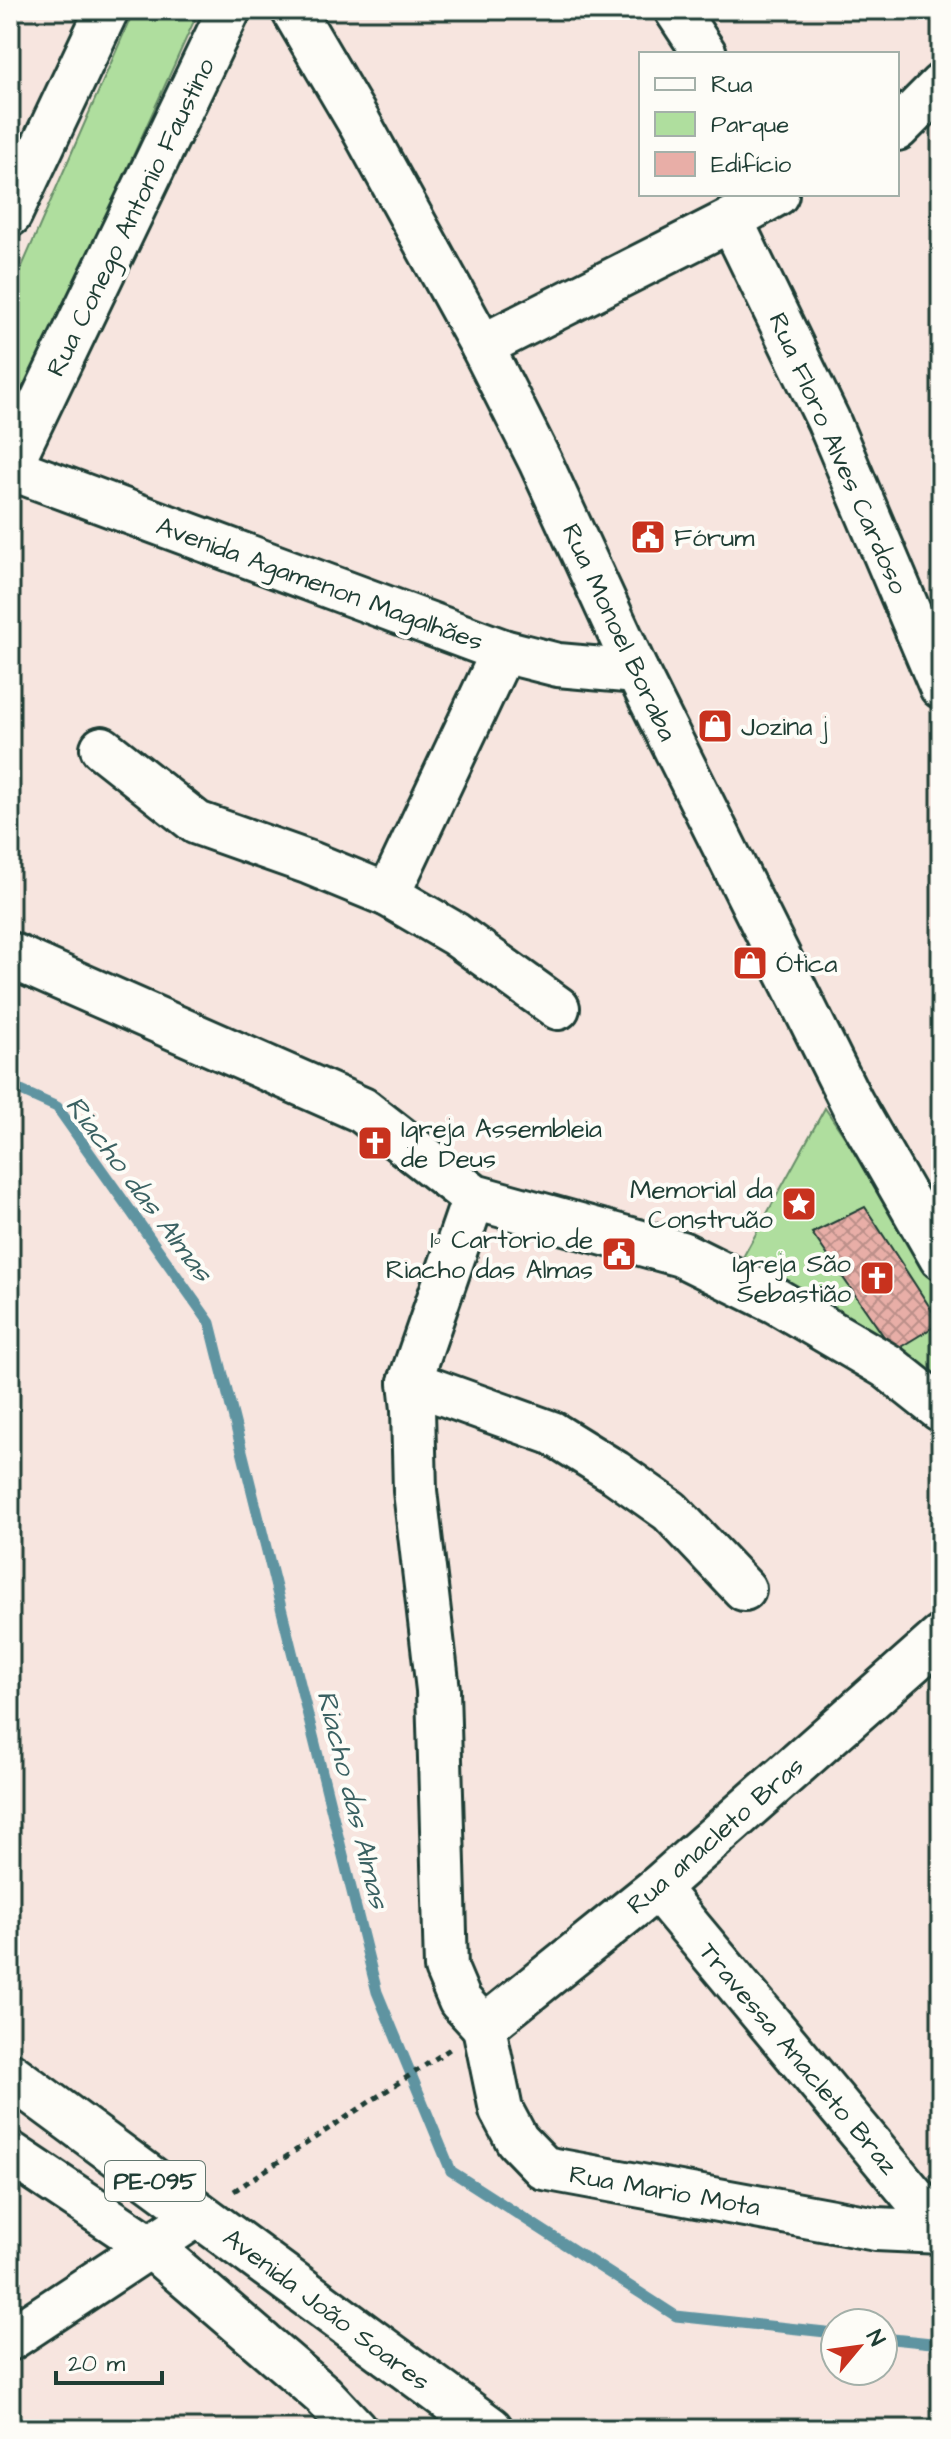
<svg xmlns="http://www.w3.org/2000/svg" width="951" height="2439" font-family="'Architects Daughter',sans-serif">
<defs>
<pattern id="building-cross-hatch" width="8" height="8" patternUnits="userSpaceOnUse" patternTransform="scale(2)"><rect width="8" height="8" fill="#e8aea7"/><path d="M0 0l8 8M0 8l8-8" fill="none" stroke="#bb8f89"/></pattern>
</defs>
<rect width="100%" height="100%" fill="#f7e5df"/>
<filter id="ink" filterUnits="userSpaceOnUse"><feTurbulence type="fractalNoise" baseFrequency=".0125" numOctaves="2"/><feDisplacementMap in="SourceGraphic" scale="16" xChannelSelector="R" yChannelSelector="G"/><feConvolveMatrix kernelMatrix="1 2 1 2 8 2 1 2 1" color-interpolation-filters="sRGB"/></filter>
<g filter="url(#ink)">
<!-- green -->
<g fill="#afde9e" stroke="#678e69" stroke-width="2">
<path d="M134,10H199L10,428V294Z"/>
<path d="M825,1108L941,1280V1394L811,1298L742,1259Z"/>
</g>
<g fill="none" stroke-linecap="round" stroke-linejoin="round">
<!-- stream -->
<g stroke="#5f94a1" stroke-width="11">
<path d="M10,1086L57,1107L210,1323L377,1992L451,2171L676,2316L835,2333"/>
<path d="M883,2338L941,2344"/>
</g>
</g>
<!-- building -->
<path fill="url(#building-cross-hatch)" stroke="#1f3d34" stroke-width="2" d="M865,1207L940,1323L894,1351L812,1233Z"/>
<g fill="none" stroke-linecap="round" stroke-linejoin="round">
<defs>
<g id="street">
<path d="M293,10L360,124L482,346L540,461L637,672L852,1103L941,1258"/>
<path d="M676,10L705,54"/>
<path d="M897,129L941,85"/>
<path d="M10,215L107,10"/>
<path d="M731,220L828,420L941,687"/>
<path d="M482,346L731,220L777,194"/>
<path d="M10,467L229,10"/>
<path d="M10,468L503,651L558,665L637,672"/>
<path d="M503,651L388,895L455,934L558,1008"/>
<path d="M102,748L197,823L310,863L388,895"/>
<path d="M474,1197L410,1382L413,1409L415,1491L438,1690L446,1968L460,2001L484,2027"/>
<path d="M410,1382L552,1433L615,1472L670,1511L744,1589"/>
<path d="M657,1888L941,2229"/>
<path d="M484,2027L657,1888L941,1637"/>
<path d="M484,2027L501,2110L517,2140L544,2168L876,2229L941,2232"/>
<path d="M10,2153L151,2247L323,2395L355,2429"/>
<path d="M10,2339L199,2214"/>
</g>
<path id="secondary" d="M10,955L362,1110L474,1197L681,1254L776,1301L887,1366L941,1409"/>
<path id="primary" d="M10,2075L490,2429"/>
</defs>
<!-- street casing -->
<use href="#street" stroke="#1f3d34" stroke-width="48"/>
<!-- secondary casing -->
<use href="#secondary" stroke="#1f3d34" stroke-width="50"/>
<!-- primary casing -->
<use href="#primary" stroke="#1f3d34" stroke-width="50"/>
<!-- path -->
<path stroke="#1f3d34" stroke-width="5" stroke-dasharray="6 6" stroke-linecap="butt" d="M234,2191L450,2049"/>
<!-- street -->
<use href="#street" stroke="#fdfcf7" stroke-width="42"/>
<!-- secondary -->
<use href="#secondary" stroke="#fdfcf7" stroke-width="44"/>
<!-- primary -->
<use href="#primary" stroke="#fdfcf7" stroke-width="44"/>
</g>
</g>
<!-- icons -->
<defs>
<symbol id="civic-square" viewBox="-11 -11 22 22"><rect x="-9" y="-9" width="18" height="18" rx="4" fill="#c8321e" stroke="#fdfcf7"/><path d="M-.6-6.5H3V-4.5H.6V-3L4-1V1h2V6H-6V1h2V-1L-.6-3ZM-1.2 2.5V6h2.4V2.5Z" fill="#fff"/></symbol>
<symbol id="shop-square" viewBox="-11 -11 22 22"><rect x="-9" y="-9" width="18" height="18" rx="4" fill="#c8321e" stroke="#fdfcf7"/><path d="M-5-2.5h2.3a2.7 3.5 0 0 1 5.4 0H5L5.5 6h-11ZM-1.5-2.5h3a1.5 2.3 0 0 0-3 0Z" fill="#fff"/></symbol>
<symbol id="church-square" viewBox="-11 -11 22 22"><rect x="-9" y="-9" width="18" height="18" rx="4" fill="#c8321e" stroke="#fdfcf7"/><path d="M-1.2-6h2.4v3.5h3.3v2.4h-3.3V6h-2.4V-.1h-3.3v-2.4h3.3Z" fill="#fff"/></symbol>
<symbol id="sight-square" viewBox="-11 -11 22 22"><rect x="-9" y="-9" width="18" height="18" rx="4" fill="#c8321e" stroke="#fdfcf7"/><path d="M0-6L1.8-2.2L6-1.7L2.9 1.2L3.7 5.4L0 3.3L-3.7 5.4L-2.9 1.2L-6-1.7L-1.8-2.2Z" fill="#fff"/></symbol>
</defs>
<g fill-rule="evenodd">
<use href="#civic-square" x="628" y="517" width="40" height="40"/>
<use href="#shop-square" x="695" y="706" width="40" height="40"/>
<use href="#shop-square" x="730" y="943" width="40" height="40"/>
<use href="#church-square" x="355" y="1123" width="40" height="40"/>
<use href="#sight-square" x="779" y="1184" width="40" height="40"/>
<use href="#civic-square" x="599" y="1234" width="40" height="40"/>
<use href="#church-square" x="857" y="1258" width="40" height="40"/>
</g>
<g text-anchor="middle" stroke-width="8" stroke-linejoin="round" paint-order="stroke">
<!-- shield labels -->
<rect fill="#fdfcf7" stroke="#62766e" stroke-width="2" x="105" y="2161" width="100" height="40" rx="6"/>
<g font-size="24" font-weight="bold" fill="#1f3d34">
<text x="155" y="2189">PE-095</text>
</g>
<!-- street labels -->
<g font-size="26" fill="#1f3d34" stroke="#fdfcf7">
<text transform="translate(130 217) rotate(-64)" y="9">Rua Conego Antonio Faustino</text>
<text transform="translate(839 453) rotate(66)" y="9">Rua Floro Alves Cardoso</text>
<text transform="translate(320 583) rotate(20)" y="9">Avenida Agamenon Magalhães</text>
<text transform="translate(620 632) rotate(65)" y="9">Rua Monoel Boraba</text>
<text transform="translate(715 1835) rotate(-41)" y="9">Rua anacleto Bras</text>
<text transform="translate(799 2058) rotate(50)" y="9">Travessa Anacleto Braz</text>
<text transform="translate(665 2190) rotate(10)" y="9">Rua Mario Mota</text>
<text transform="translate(327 2309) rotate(37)" y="9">Avenida João Soares</text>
</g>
<!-- poi labels -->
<g font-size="26" fill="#1f3d34" stroke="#fdfcf7" text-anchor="start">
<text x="674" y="546">Fórum</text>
<text x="741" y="735">Jozina j</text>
<text x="776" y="972">Ótica</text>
<text x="401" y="1137">Igreja Assembleia<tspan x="401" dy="30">de Deus</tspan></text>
<text x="773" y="1198" text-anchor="end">Memorial da<tspan x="773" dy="30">Construão</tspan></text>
<text x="593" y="1248" text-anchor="end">1º Cartorio de<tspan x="593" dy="30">Riacho das Almas</tspan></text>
<text x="851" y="1272" text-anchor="end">Igreja São<tspan x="851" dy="30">Sebastião</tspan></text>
</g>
<!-- water labels -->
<g font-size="28" font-style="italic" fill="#3a6162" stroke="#fdfcf7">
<text transform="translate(140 1188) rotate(53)" y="10">Riacho das Almas</text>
<text transform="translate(354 1799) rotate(76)" y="10">Riacho das Almas</text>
</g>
</g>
<!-- margin -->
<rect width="951" height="2439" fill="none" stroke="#fdfcf7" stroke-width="40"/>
<rect x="20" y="20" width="911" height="2399" fill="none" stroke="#1f3d34" stroke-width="3" filter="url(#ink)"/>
<!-- legend -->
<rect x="639" y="52" width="260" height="144" fill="#fdfcf7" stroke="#a4b0a9" stroke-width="2"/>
<rect x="655" y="78" width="40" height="12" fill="#fdfcf7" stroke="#a4b0a9" stroke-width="2"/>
<text x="711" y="92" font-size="24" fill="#1f3d34">Rua</text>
<rect x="655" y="112" width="40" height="24" fill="#afde9e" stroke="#a4b0a9" stroke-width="2"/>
<text x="711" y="132" font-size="24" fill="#1f3d34">Parque</text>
<rect x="655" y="152" width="40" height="24" fill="#e8aea7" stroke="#a4b0a9" stroke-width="2"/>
<text x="711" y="172" font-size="24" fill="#1f3d34">Edifício</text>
<!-- north arrow -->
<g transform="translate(859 2347) rotate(61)"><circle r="38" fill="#fdfcf7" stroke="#a4b0a9" stroke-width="2"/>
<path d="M0-6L14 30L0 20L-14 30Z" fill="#c8321e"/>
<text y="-12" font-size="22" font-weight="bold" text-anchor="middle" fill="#1f3d34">N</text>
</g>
<!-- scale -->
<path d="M56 2371v12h106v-12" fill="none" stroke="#1f3d34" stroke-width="4"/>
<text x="68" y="2371" font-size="24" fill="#1f3d34" stroke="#fdfcf7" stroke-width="6" paint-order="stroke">20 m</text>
</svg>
